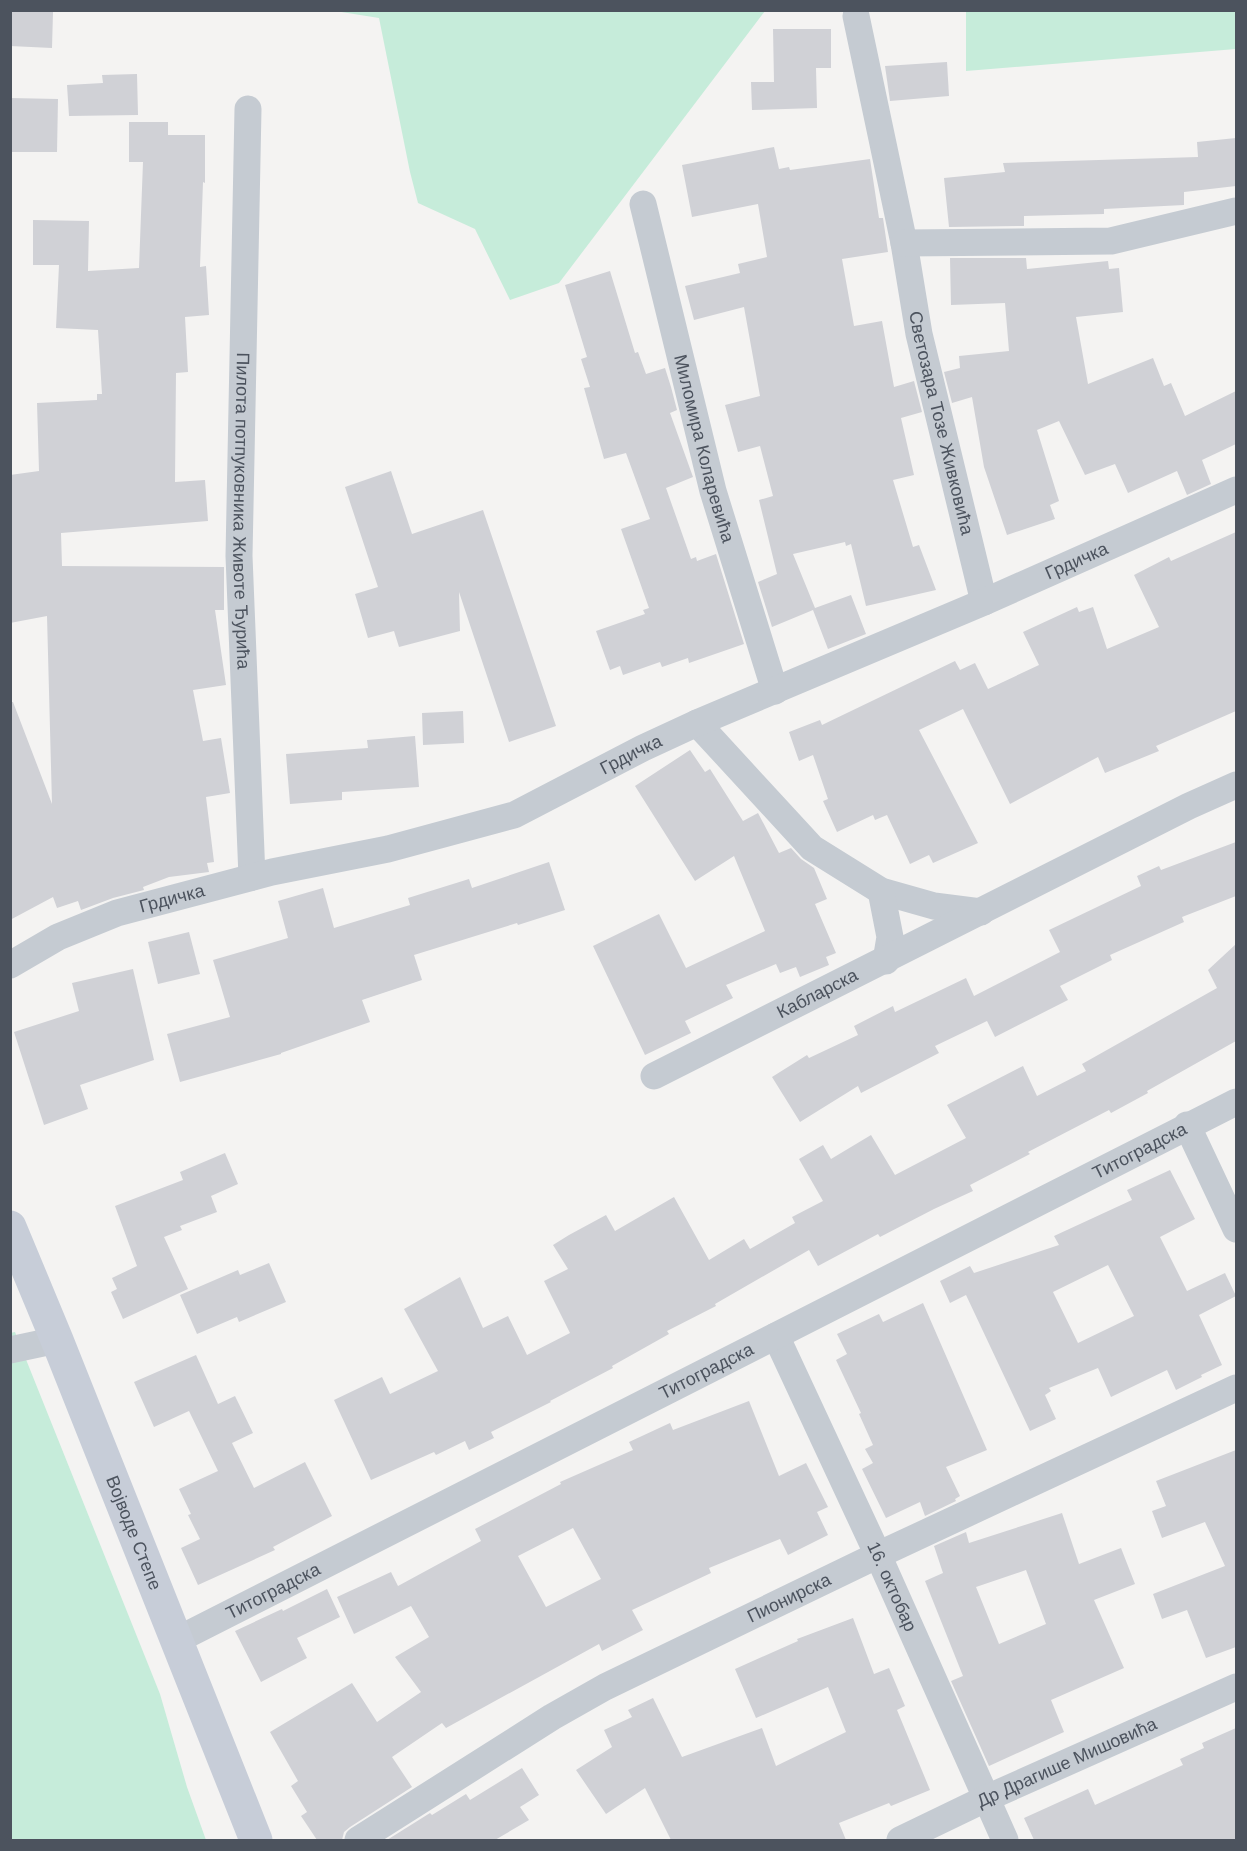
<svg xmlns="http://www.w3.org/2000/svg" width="1247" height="1851" font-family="Helvetica,sans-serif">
<rect width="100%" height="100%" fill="#f4f3f2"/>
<!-- green -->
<g fill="#c6ecda">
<path d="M335,11H765L559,283L510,300L475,229L418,203L410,172L379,18Z"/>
<path d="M966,11H1236V49L966,71Z"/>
<path d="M15,1332L160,1694L187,1787L206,1840H11L10,1333Z"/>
</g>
<!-- building -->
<g fill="#d0d1d6" fill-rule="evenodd">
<path d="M10,10L53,12L52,48L10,46Z"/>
<path d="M773,29H831V68H816L817,108L752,110L751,82H774Z"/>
<path d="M947,62L949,96L890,101L885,66Z"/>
<path d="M137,74L138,115L69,116L67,85L103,83L102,75Z"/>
<path d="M10,98L58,99L57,152H10Z"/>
<path d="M129,122H168V135H205V183L203,182L200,267L206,266L209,315L185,317L188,372L176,373L175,482L205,480L208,521L61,533L62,566L224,567V610H215L226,685L193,690L203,741L221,738L230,793L206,797L214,862L207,863L209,872L169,877L143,887L144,890L113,898L81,910L78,901L57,908L53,897L10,920V702H13L52,804L47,616L10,623V475L39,471L37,403L97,400V394H102L98,330L56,328L59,265H33V220L89,221L88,271L139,268L143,162H129Z"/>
<path d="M1236,138V186L1184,192V205L1104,209V214L1024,216V226L949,227L944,178L1005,172L1003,163L1198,157L1197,142Z"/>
<path d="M774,147L779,169L789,167L790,170L870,159L879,218H883L888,252L842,259L854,326L882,321L894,387L914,381L922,412L901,418L914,475L893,480L913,547L919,545L936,590L866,606L851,544L846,546L845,542L793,554L815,608L851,595L866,634L828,649L813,610L772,627L758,582L777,574L759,500L773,496L760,446L738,452L725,405L760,396L744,307L694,320L685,286L740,273L738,264L767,257L758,204L692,217L682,165Z"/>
<path d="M950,258H1026L1027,269L1108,261L1109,269L1119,268L1123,312L1076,317L1088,384L1153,358L1164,386L1171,383L1185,416L1236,391V444L1202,460L1211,484L1187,495L1177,471L1128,493L1115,464L1085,475L1059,421L1037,430L1059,501L1050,505L1055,519L1007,535L984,467L972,397L952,403L944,372L960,368L959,356L1009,351L1005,303L951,305Z"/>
<path d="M610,271L635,353L638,352L646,374L665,368L671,387L677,410L670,413L693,477L666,488L691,559L696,557L697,561L716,554L744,644L689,663L688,658L662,667L660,662L623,675L620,666L610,670L596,631L645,614L643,610L649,608L621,529L650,519L626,453L604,459L584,388L590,387L581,359L587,357L565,285Z"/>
<path d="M391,471L412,534L483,510L556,726L509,742L459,592L460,631L399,647L394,631L368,638L355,594L378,587L345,487Z"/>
<path d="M1236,532V711L1156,746L1159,751L1105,773L1098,757L1010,804L963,709L919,730L978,843L933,863L929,855L910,864L887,815L875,820L873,815L837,832L823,801L828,799L813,755L799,761L789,732L820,720L822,725L955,661L960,670L975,663L988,689L1039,665L1023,632L1077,607L1079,612L1093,607L1107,649L1159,627L1134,575L1169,557L1171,561Z"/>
<path d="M463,711L464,743L423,745L422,713Z"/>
<path d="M415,736L419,787L342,792V800L290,804L286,754L368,748L367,740Z"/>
<path d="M690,750L705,772L710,769L743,821L758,813L779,853L791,848L801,859L814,868L827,899L815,904L836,953L826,957L829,965L800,977L796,967L780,973L776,964L726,985L733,998L685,1021L691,1033L645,1055L593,946L659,914L686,968L765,931L734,856L695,881L635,786Z"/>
<path d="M1236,842V896L1182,917L1184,922L1110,955L1112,960L1060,986L1068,1000L995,1037L987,1021L935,1046L939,1053L861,1093L858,1086L800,1122L772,1077L807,1055L809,1058L858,1035L854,1026L893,1006L895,1012L966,978L974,996L1060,952L1049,930L1141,886L1137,876L1159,866L1161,870Z"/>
<path d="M549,862L565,910L518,925L517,923L414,955L422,980L362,1000L370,1022L281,1053V1054L180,1082L167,1034L230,1017L213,960L288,938L278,901L323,888L334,928L410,905L408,898L469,879L472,888Z"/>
<path d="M189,932L200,974L158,984L148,942Z"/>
<path d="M1236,944V1041L1147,1091L1148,1093L1111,1113L1109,1110L1028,1152L1030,1154L970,1185L973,1191L934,1209L880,1237L878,1234L818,1266L809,1250L715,1304L716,1306L667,1331L669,1334L612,1366L613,1368L550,1401L551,1402L491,1432L494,1438L469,1450L465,1441L436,1455L434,1452L371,1480L334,1400L382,1377L390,1394L438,1371L404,1309L460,1277L483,1328L508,1316L527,1355L570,1333L544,1281L568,1269L553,1245L569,1235L606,1215L615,1231L674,1197L709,1260L744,1239L750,1249L795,1223L792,1217L823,1201L799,1159L823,1145L831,1159L871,1135L895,1175L966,1138L947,1105L1023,1066L1037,1096L1086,1071L1082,1064L1217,988L1208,970Z"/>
<path d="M133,969L154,1060L80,1085L88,1109L44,1125L14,1032L79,1011L72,983Z"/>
<path d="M225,1153L238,1184L211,1196L217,1212L180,1226L182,1230L164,1237L188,1289L123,1319L111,1292L117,1289L112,1278L137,1266L115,1206L183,1180L180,1172Z"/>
<path d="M1170,1170L1195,1219L1160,1237L1187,1291L1225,1273L1236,1296L1199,1315L1222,1365L1201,1375L1202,1377L1176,1390L1167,1370L1111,1397L1098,1368L1049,1388L1051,1391L1045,1395L1056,1419L1030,1431L966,1295L950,1303L940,1281L970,1266L974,1273L1059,1245L1054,1236L1132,1200L1127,1190ZM1108,1265L1134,1316L1078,1343L1053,1292Z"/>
<path d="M269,1263L286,1302L239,1322L237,1317L197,1334L180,1295L238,1270L240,1275Z"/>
<path d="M923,1303L987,1450L946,1467L960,1496L955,1499L956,1501L925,1516L920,1502L886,1518L862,1469L873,1463L865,1449L873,1445L859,1414L861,1413L836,1360L847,1354L837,1334L879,1314L883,1322Z"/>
<path d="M196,1355L218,1404L235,1396L253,1433L232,1443L254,1488L305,1462L332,1516L273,1547L275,1550L198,1585L181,1548L200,1539L188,1515L191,1514L179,1489L218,1471L189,1411L154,1427L134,1382Z"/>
<path d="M749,1401L779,1476L806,1463L828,1507L817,1512L828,1535L788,1555L780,1539L709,1568L711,1573L632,1610L643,1630L602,1651L599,1644L446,1728L442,1723L392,1757L412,1787L350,1827L344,1832L342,1840H317L301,1816L307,1812L291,1786L298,1781L270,1732L352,1683L377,1722L421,1692L395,1657L429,1637L411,1606L354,1634L337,1597L391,1572L398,1586L481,1541L475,1529L561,1484L560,1482L633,1450L629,1442L670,1423L673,1430ZM573,1528L601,1579L546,1607L518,1556Z"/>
<path d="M1236,1450V1647L1206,1658L1187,1610L1162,1619L1153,1594L1225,1566L1205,1522L1162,1538L1152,1511L1166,1506L1156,1481Z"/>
<path d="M1062,1513L1079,1564L1121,1548L1135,1584L1094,1600L1124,1668L1051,1700L1064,1732L989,1766L951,1681L963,1676L925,1581L943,1573L934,1546L966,1532L969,1543ZM1026,1570L1046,1624L999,1644L976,1587Z"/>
<path d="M327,1589L340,1617L297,1638L307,1658L261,1682L235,1631L282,1609L283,1611Z"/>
<path d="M853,1618L874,1674L889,1668L905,1706L897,1710L930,1790L891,1806L889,1803L839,1823L846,1840H671L645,1788L606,1814L576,1770L612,1747L604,1730L632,1717L628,1710L653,1698L682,1757L762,1728L776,1766L846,1732L828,1687L756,1718L735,1669L798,1641L797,1639Z"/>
<path d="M1236,1728V1840H1034L1024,1818L1088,1789L1095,1805L1183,1765L1180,1759L1204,1748L1202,1743Z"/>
<path d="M522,1768L539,1795L520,1807L529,1820L495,1840H387L430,1813L432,1815L466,1794L470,1800Z"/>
</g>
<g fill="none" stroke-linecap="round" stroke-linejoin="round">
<!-- street -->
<g stroke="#c5cbd2" stroke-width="27">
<path id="s1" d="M856,16L904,243L919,334L984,602"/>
<path id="s2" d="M248,109L239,556L252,877"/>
<path id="s3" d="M643,204L713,491L775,691"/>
<path d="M904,243L1111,241L1236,211"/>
<path d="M697,723L812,848L881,891L934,906L981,912"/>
<path d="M881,891L890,937L886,961"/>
<path id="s4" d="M10,965L58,937L117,913L272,872L388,849L514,815L643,748L697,723L984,602L1236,490"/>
<path id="s5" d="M654,1076L1189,806L1236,785"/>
<path d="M1187,1125L1236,1229"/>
<path id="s6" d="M776,1336L878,1555L1005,1840"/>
<path d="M10,1350L57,1340"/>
<path id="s7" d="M175,1641L1236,1102"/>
<path id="s8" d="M358,1840L552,1717L605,1687L878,1555L1236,1388"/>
<path id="s9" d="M900,1840L987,1798L1236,1687"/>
</g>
<!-- secondary -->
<path stroke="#c7cdd8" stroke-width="33" id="s10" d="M10,1227L57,1340L256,1840"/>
</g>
<g text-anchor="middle" stroke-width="4.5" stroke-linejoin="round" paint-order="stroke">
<!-- street labels -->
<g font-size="18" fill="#4c535e" stroke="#fff">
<text dy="6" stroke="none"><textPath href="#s1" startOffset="416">Светозара Тозе Живковића</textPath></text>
<text dy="6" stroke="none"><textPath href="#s3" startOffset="252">Миломира Коларевића</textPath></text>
<text dy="6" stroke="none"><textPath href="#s2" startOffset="402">Пилота потпуковника Животе Ђурића</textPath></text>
<text dy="6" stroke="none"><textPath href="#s4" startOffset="1146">Грдичка</textPath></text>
<text dy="6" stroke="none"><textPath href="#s4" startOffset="660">Грдичка</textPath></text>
<text dy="6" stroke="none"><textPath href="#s4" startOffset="176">Грдичка</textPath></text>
<text dy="6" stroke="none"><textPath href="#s5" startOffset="183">Кабларска</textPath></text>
<text dy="6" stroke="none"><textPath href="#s7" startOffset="1082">Титоградска</textPath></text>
<text dy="6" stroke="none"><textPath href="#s7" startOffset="596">Титоградска</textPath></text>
<text dy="6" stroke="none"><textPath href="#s10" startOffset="330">Војводе Степе</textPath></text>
<text dy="6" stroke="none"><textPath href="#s6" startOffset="276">16. октобар</textPath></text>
<text dy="6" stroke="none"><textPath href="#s7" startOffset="110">Титоградска</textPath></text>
<text dy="6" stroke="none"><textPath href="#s8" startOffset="495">Пионирска</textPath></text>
<text dy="6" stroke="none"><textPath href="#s9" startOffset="184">Др Драгише Мишовића</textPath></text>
</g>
</g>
<!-- border -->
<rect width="1247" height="1851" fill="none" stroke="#4c535e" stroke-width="24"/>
</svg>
